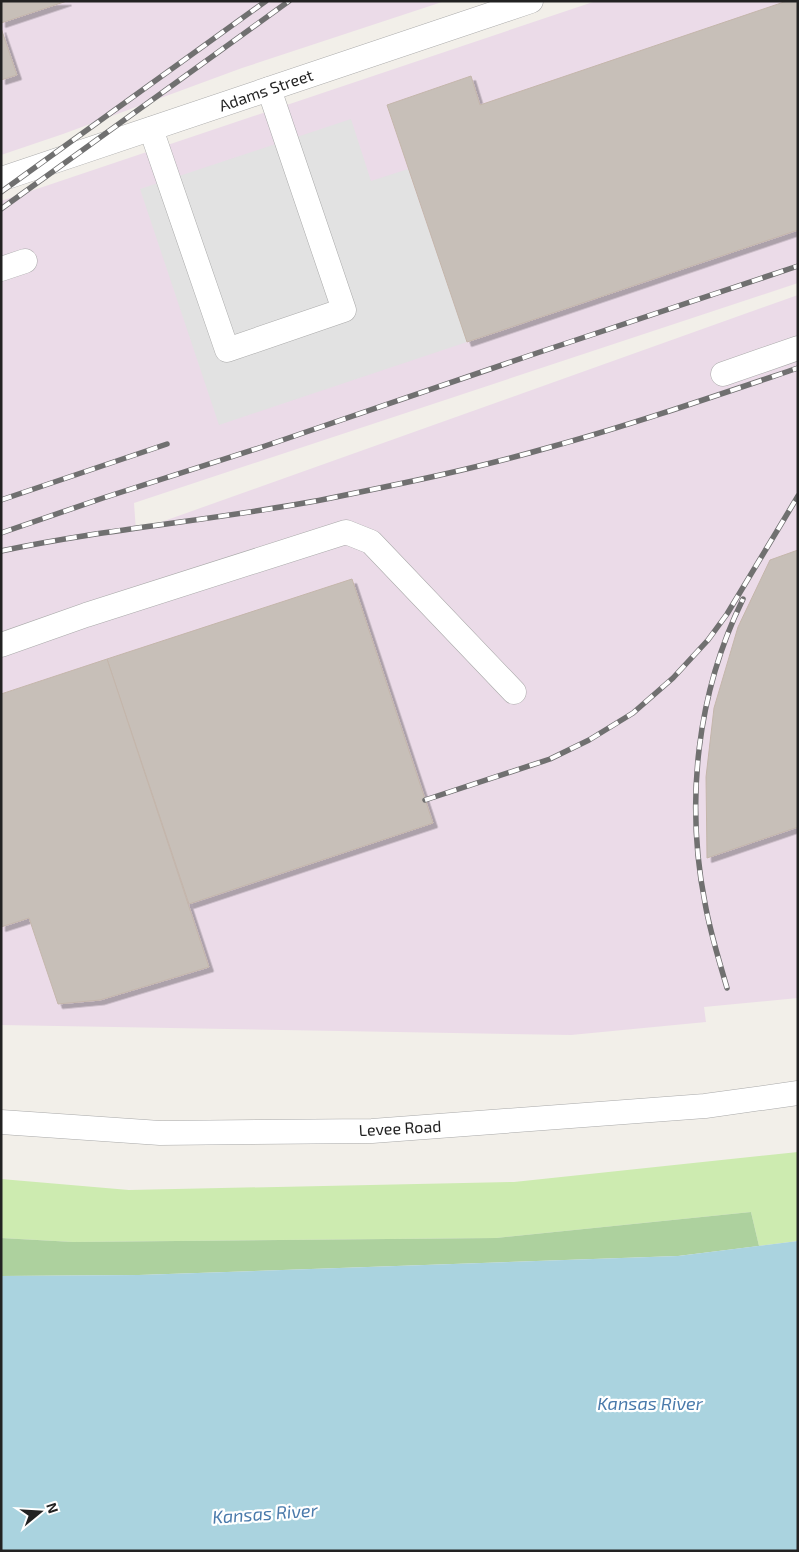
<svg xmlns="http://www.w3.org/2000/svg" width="799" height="1552" font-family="'Exo 2',sans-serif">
<defs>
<filter id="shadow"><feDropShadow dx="4.5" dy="4.5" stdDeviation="0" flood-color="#0004"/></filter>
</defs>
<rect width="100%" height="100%" fill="#f2efe9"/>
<!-- industrial -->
<g fill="#ebdbe8">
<path d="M1,1H445L242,68L63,134L1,155Z"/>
<path d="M596,1H798V283L134,503L136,531L798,295V998L704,1007L706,1022L571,1035L1,1025V201Z"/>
</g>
<!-- grass -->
<path fill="#cdebb0" d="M798,1152V1241L759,1246L751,1212L496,1238L73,1242L1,1238V1179L129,1190L514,1182Z"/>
<!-- forest -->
<path fill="#add19e" d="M751,1212L759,1246L678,1256L139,1275L1,1276V1238L73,1242L496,1238Z"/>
<!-- parking -->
<path fill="#e2e2e2" d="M351,119L371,181L408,169L467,342L219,425L140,189Z"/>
<!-- water -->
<path fill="#aad3df" d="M798,1241V1551H1V1276L139,1275L678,1256Z"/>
<!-- building -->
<g fill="#c7bfb8" stroke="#c4b6ab" filter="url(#shadow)">
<path d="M1,1H67L1,23Z"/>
<path d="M787,1H798V230L467,342L387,105L471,76L480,105Z"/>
<path d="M1,28L17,75L1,80Z"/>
<path d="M798,550V827L707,858L706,777L714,708L738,627L770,560Z"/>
<path d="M352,579L433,823L189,904L107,659Z"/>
<path d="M107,659L209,967L100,1000L58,1004L29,918L1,927V694Z"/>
</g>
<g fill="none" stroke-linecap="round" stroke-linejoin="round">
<defs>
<g id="minor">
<path d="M151,129L227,350L344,310L269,89"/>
<path d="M1,179L531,1"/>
<path d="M1,269L25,261"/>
<path d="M723,374L798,348"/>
<path d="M1,645L86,615L346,532L371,542L514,692"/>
<path d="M1,1122L160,1133L372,1131L705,1106L798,1093"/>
</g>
</defs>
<!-- minor casing -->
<use href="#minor" stroke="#a9a9a9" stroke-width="25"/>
<!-- minor -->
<use href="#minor" stroke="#fff" stroke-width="24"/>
<defs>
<g id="rail">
<path d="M1,192L266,1"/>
<path d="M1,209L289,1"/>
<path d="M1,500L167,444"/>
<path d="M1,533L103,498L265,446L537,353L798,266"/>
<path d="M1,551C109,528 218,520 326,499C400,484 474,469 547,448C631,425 715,396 798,368"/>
<path d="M425,800L550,759L589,740L633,713L673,678L708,640L727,614L798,496"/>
<path d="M727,988C719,960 710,932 705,903C685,801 697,693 743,599"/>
</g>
</defs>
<!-- rail casing -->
<use href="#rail" stroke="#707070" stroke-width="5.5"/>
<!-- rail -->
<use href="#rail" stroke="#fff" stroke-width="4" stroke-dasharray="11" stroke-linecap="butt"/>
</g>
<g text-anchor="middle" stroke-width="4.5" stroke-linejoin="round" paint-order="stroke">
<!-- street labels -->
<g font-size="16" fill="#222" stroke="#fff">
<text transform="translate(266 90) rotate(-19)" y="6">Adams Street</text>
<text transform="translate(400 1128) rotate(-3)" y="6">Levee Road</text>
</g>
<!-- water labels -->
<g font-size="18" font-style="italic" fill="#4a7aab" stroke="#fff">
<text x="650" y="1410">Kansas River</text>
<text transform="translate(265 1514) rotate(-4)" y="6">Kansas River</text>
</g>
</g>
<!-- border -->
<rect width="799" height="1552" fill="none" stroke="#222222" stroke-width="5"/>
<!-- north arrow -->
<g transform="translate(40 1512) rotate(72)" stroke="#ffffff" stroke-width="4" paint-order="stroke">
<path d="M0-4L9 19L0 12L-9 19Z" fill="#222222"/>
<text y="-8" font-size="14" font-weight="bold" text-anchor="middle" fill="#222222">N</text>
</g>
</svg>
